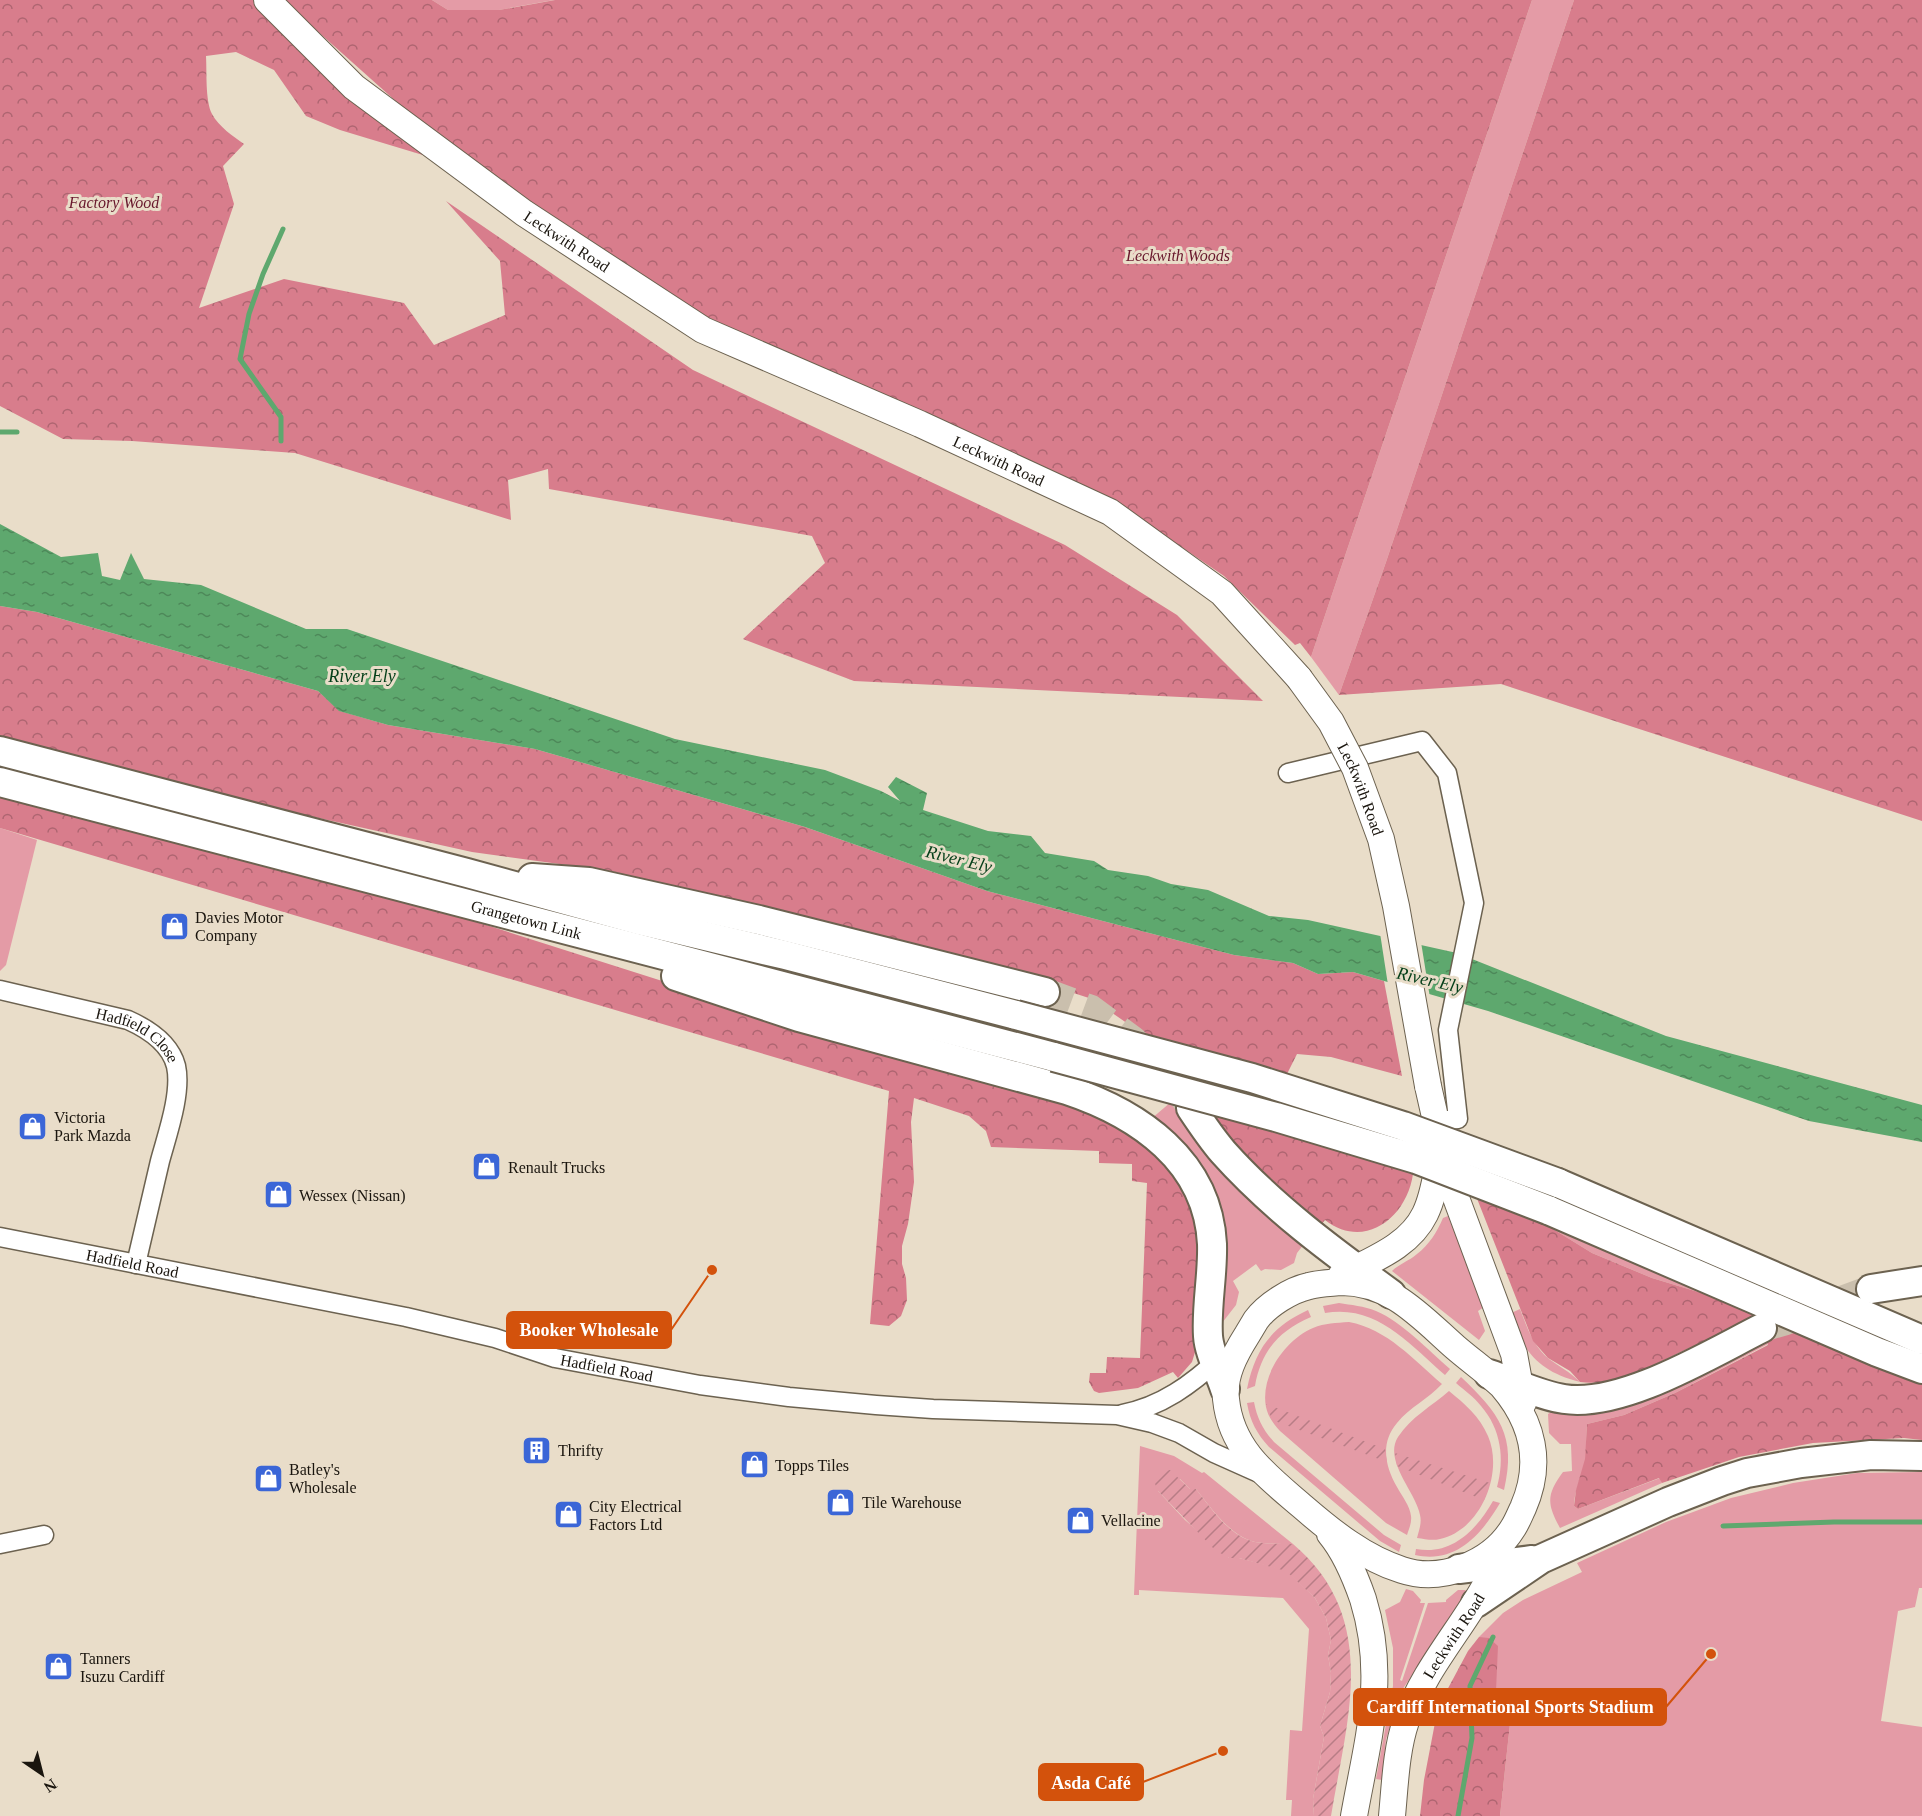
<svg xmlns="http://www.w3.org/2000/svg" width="1922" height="1816" font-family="Georgia,serif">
<defs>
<pattern id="forest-crowns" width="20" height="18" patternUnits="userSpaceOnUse" patternTransform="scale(1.5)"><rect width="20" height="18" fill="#d87d8c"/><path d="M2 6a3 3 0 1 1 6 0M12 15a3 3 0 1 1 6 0" fill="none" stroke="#ae6571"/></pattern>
<pattern id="garden-furrows" width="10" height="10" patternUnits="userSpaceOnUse" patternTransform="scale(1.5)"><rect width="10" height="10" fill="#e49ba6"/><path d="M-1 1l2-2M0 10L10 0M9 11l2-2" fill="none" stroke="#b87d86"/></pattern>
<pattern id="water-ripples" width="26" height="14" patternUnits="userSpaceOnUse" patternTransform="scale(1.5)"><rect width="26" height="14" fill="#5ea86e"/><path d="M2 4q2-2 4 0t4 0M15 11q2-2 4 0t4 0" fill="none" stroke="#4d8859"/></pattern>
</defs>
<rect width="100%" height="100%" fill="#e9ddc9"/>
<!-- green -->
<g fill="#e49ba6">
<path d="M432,0H554L499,10H448Z"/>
<path d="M1532,0H1574L1386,562L1339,695L1311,657Z"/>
<path d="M0,828L37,840L6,965L0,971Z"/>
<path d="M1171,1102L1177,1104L1304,1244L1297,1253L1294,1263L1281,1270L1265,1269L1261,1271L1256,1264L1233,1281L1239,1292L1236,1305L1222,1323L1151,1119Z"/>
<path d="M1448,1216L1484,1307L1478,1311L1485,1331L1479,1340L1392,1271C1399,1264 1409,1261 1417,1254C1429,1245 1437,1232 1443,1218Z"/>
<path d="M1540,1221L1728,1301L1652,1278L1592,1253Z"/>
<path d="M1339,1303C1351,1305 1364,1306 1376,1311C1402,1322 1428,1350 1450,1369L1445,1375C1409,1344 1377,1304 1325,1313L1323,1306Z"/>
<path d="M1520,1309C1527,1327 1533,1346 1549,1359C1560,1367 1569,1371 1580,1382C1538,1371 1524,1352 1509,1314Z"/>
<path d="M1308,1310L1311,1317C1278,1331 1261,1352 1255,1386L1247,1389C1255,1350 1271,1327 1308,1310Z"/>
<path d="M1349,1322C1387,1329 1414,1360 1442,1384C1428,1399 1410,1407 1397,1423C1380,1443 1385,1466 1397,1487C1402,1496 1410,1506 1411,1516C1412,1522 1409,1529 1407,1535L1386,1523L1280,1431C1274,1424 1268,1417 1266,1407C1260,1376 1285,1340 1313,1328C1325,1323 1336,1323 1349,1322Z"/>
<path d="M1767,1341L1768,1344L1675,1393L1624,1415L1587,1424C1586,1438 1587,1454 1584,1468C1580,1481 1574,1492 1574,1506L1578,1509L1660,1478L1662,1483L1560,1528C1547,1504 1546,1495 1563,1472L1572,1471L1571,1444H1560L1549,1433L1548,1414L1551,1412L1593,1414L1631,1405Z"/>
<path d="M1461,1377C1499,1413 1517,1436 1504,1490L1497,1487C1505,1459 1501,1429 1481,1406C1474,1397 1464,1390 1456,1383Z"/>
<path d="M1449,1391C1465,1404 1480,1417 1488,1436C1504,1473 1481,1530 1440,1539C1432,1541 1425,1539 1417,1538C1419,1530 1422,1523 1420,1515C1416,1492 1383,1461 1398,1437C1411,1417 1432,1406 1449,1391Z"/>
<path d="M1254,1402C1257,1418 1263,1430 1274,1442L1384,1535L1401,1545L1399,1552L1380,1541L1269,1447C1257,1434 1250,1421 1247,1403Z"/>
<path d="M1140,1446L1174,1456L1202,1473L1204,1472L1293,1544C1281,1544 1267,1544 1255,1542C1230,1536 1211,1508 1196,1489H1190L1180,1479L1158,1491L1185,1520L1229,1558H1239L1286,1570L1315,1598L1326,1618L1331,1640L1328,1655L1331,1673L1330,1692L1320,1726L1324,1737L1313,1799L1314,1816H1291L1292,1800H1286L1290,1730L1302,1731L1309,1629L1283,1598L1139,1590V1595H1134Z"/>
<path d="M1922,1472V1588H1919L1915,1607L1898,1611L1881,1721L1922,1727V1816H1500L1513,1696L1496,1692L1495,1670L1479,1637L1503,1613L1523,1600L1582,1572L1577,1563L1666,1522L1731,1498L1793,1483L1857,1473Z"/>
<path d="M1493,1501L1500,1503C1481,1535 1456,1564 1415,1555L1416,1549C1452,1556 1477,1529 1493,1501Z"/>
<path d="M1406,1589L1413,1591L1421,1600L1420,1603H1425L1400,1680L1402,1681L1428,1603L1446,1602V1600L1458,1590H1465L1468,1593L1402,1690L1386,1739L1382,1780L1376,1779L1393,1686V1648L1385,1610L1400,1602Z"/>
</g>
<!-- forest -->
<g fill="url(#forest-crowns)">
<path d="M0,0H253L316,66L446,162L340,130L306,116L274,70L236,52L206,56C207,72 205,100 212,114C219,127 233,136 244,144L223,166L234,204L199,308L284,279L404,303L434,345L505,315L500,261L446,201L693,370L1065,545L1177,615L1263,701L854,681L743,639L825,563L812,536L549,489L548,469L508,480L511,520L295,453L132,441L63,439L0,406Z"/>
<path d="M286,0H432L448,10H499L555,0H1532L1311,657L1300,643L1295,645L1224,576L1161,533L1116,507L703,315L531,209L399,104L306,21Z"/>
<path d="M1574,0H1922V821L1501,684L1339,695L1386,562Z"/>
<path d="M0,606L37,612L318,691L340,711L388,725L535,749L805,827L987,891L1234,955L1293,963L1318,974L1353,972L1384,981L1402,1076L1331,1057L1297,1054L1286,1076L1147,1037L1092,999L1018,975L611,871L472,852L260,805L0,736Z"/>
<path d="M0,791L389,894L678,986L1063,1099L1142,1137L1183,1183L1201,1241L1196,1349L1192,1362L1178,1378L1173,1372L1138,1388L1099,1393L1094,1391L1089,1382L1090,1373H1106L1107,1357L1140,1358L1147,1183L1132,1181V1164L1099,1163V1151L991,1147L986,1131L969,1116L914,1098L911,1122L914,1182L908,1224L902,1246V1264L906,1278L907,1300L901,1316L889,1326L870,1324L889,1091L0,828Z"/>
<path d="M1205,1111L1358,1155L1413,1174C1407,1217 1365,1251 1325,1220L1319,1227L1247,1162Z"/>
<path d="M1476,1196L1540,1221L1592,1253L1652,1278L1728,1301L1758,1314L1756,1317C1732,1328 1709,1339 1685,1350C1653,1365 1616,1387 1580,1382L1570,1371L1548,1358L1533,1341Z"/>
<path d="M1793,1329L1922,1380V1440L1904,1438L1813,1443L1739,1457L1662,1483L1659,1478L1578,1509L1574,1506L1576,1490L1585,1459L1587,1424L1624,1415L1675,1393L1768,1345L1767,1341Z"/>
<path d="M1479,1637L1489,1638L1498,1646L1496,1691H1504L1513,1696L1500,1816H1420L1424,1780L1438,1707L1468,1651Z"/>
</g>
<!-- garden -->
<g fill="url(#garden-furrows)">
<path d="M1266,1404L1385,1449L1387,1462L1272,1420Z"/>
<path d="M1395,1453L1490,1483L1484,1500L1397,1466Z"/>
<path d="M1170,1470L1190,1489H1196C1211,1508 1229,1536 1255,1542C1267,1544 1281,1544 1293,1544C1381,1618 1347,1719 1331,1816H1314L1313,1799L1324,1737L1320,1726L1330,1692L1331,1673L1328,1655L1331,1640L1326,1618L1315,1598L1286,1571L1239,1558H1229L1215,1550L1158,1491L1153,1479L1157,1472Z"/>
</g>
<!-- water -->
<path fill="url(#water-ripples)" d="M0,524L61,557L98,553L102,576L120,580L131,553L144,579L201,585L306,629H347L675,739L825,770L881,791L900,801L888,787L896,777L927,793L923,810L988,831L1031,836L1045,853L1094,861L1108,870L1148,876L1171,884L1208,890L1269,916L1308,920L1457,953L1666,1036L1922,1105V1142L1809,1121L1488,1011L1353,972L1318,974L1293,963L1234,955L987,891L805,827L535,749L388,725L339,711L318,691L37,612L0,606Z"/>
<!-- pier -->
<path fill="#e9ddc9" d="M1380,933L1421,942L1430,998L1388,985Z"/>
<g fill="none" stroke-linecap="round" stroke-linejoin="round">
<!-- stream -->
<g stroke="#5ea86e" stroke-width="5">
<path d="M0,432H17"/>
<path d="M281,441V417L240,359L249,314L263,274L283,229"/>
<path d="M1723,1526L1834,1522H1922"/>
<path d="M1458,1816L1472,1738L1470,1686L1493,1637"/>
</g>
<!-- primary-tunnel -->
<g stroke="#cabfad" stroke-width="28" stroke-dasharray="28 14" stroke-linecap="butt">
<path d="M1045,992L1091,1009L1133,1040L1168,1075L1189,1105"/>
<path d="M1762,1328L1786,1321L1871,1289"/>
</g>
<defs>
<g id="street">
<path d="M1288,773L1422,741L1447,773L1474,903L1448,1030L1458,1119L1437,1121"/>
<path id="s1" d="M0,990L128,1020C148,1029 170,1043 176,1066C182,1093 167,1135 160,1161C152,1195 144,1230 136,1264"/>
<path id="s2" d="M0,1237L406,1317L495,1338L555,1358L700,1385L789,1397L876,1405L933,1409L1117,1415L1152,1423L1179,1433L1214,1453L1261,1474"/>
<path d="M1122,1414C1161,1407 1192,1384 1221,1357"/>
<path d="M0,1544L44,1535"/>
</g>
<g id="secondary">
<path id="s3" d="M267,0L354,87L524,213L703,330L920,424L1110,512L1222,593L1299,678"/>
<path d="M1428,1086L1449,1179L1514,1354L1523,1403"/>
<path d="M1341,1276C1371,1260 1409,1247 1425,1214C1434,1196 1436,1175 1440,1156"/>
<path d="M1341,1282C1391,1282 1420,1316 1455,1347C1470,1360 1487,1372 1502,1386C1533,1422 1543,1463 1523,1508C1520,1514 1517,1522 1513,1528C1491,1564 1441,1583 1402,1570C1364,1558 1332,1532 1303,1507C1267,1476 1231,1450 1226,1399C1223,1376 1235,1354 1247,1335C1250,1330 1253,1325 1256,1320C1267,1305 1291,1290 1309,1286C1319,1283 1331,1283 1341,1282Z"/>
<path d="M1330,1534C1345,1552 1355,1576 1363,1599C1387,1677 1368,1738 1354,1816"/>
<path id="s4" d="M1392,1816C1395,1785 1396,1750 1406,1721C1423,1671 1460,1631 1485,1586"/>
</g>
<g id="primary">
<path d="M0,751L467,873L642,921L785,955L1016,1015"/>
<path id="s5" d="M0,782L1054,1057"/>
<path d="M532,878L589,882L759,920L1045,992"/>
<path d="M676,976L799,1017L1067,1090C1139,1114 1208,1161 1212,1244C1213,1275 1206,1306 1208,1336C1209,1353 1220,1373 1225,1389"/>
<path d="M1191,1108C1201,1123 1211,1138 1223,1152C1272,1207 1332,1251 1391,1294"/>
<path d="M1558,1183L1922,1340"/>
<path d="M1548,1210L1877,1352L1922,1369"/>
<path d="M1871,1289L1922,1281"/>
<path d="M1489,1374C1513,1382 1538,1395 1564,1399C1622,1408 1710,1354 1762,1328"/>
<path d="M1459,1569L1532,1560"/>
<path d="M1476,1603L1541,1559L1668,1502L1722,1481L1747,1473L1801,1463L1871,1455L1922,1456"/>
</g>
</defs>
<!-- street casing -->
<use href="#street" stroke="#6c6250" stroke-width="21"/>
<!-- secondary casing -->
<use href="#secondary" stroke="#6c6250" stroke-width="28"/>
<!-- primary casing -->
<use href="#primary" stroke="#6c6250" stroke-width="32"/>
<!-- street -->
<use href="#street" stroke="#fff" stroke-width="18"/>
<!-- secondary -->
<use href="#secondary" stroke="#fff" stroke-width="26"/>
<!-- primary -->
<use href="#primary" stroke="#fff" stroke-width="28"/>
<defs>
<g id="secondary-bridge">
<path id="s6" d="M1299,678L1331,722L1355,768L1381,839L1396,906L1428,1086"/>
</g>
<g id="primary-bridge">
<path d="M1016,1015L1252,1078L1403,1126L1558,1183"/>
<path d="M1054,1057L1276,1117L1416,1159L1548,1210"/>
</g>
</defs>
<!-- secondary-bridge casing -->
<use href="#secondary-bridge" stroke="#6c6250" stroke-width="28" stroke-linecap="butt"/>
<!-- primary-bridge casing -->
<use href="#primary-bridge" stroke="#6c6250" stroke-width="32" stroke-linecap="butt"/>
<!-- secondary-bridge -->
<use href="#secondary-bridge" stroke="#fff" stroke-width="26"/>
<!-- primary-bridge -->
<use href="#primary-bridge" stroke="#fff" stroke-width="28"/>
</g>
<!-- icons -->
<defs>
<symbol id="shop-square" viewBox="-11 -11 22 22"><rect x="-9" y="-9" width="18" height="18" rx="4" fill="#3b66d7" stroke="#e9ddc9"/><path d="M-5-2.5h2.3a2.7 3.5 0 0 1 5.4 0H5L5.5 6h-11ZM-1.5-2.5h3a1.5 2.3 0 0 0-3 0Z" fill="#fff"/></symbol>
<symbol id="building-square" viewBox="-11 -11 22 22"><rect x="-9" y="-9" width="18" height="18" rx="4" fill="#3b66d7" stroke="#e9ddc9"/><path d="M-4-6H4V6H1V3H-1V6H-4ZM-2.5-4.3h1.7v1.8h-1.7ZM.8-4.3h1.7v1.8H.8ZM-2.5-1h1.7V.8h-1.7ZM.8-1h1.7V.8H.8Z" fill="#fff"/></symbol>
</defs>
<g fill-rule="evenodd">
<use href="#shop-square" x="158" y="910" width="33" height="33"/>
<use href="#shop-square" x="16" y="1110" width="33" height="33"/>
<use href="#shop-square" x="470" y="1150" width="33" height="33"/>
<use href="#shop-square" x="262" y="1178" width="33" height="33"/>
<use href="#building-square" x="520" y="1434" width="33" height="33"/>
<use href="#shop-square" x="738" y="1448" width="33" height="33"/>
<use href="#shop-square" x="252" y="1462" width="33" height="33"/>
<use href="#shop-square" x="824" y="1486" width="33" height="33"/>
<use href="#shop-square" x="552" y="1498" width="33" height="33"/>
<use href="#shop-square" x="1064" y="1504" width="33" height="33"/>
<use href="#shop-square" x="42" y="1650" width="33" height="33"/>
</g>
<g text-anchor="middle" stroke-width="6" stroke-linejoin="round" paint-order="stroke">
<!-- park labels -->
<g font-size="16" font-style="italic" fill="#68172c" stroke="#e9ddc9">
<text x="114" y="208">Factory Wood</text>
<text x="1178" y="261">Leckwith Woods</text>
</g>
<!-- street labels -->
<g font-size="16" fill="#1a150e" stroke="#e9ddc9">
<text dy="6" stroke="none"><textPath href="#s3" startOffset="386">Leckwith Road</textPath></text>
<text dy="6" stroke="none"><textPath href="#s3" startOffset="872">Leckwith Road</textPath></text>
<text dy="6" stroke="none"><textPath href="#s6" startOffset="128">Leckwith Road</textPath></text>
<text dy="6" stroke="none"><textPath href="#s5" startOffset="544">Grangetown Link</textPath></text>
<text dy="6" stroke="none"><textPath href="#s1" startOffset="147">Hadfield Close</textPath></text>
<text dy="6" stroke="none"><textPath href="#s2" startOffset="135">Hadfield Road</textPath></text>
<text dy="6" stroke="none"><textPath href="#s2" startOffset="621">Hadfield Road</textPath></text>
<text dy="6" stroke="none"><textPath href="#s4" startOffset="194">Leckwith Road</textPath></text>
</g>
<!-- poi labels -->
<g font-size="16" fill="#1a150e" stroke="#e9ddc9" text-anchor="start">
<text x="195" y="923">Davies Motor<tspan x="195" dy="18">Company</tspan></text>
<text x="54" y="1123">Victoria<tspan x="54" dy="18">Park Mazda</tspan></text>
<text x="508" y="1173">Renault Trucks</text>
<text x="299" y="1201">Wessex (Nissan)</text>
<text x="558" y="1456">Thrifty</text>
<text x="775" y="1471">Topps Tiles</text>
<text x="289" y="1475">Batley's<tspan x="289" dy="18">Wholesale</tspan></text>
<text x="862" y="1508">Tile Warehouse</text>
<text x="589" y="1512">City Electrical<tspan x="589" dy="18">Factors Ltd</tspan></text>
<text x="1101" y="1526">Vellacine</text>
<text x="80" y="1664">Tanners<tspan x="80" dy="18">Isuzu Cardiff</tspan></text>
</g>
<!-- water labels -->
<g font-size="18" font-style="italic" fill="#043f19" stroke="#e9ddc9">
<text x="362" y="682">River Ely</text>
<text transform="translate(959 859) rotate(14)" y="6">River Ely</text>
<text transform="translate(1430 980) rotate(13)" y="6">River Ely</text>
</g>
</g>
<!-- callouts -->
<path fill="none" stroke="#d3520c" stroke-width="2" d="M712 1270L671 1330M1711 1654L1666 1707M1223 1751L1143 1782"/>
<g fill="#d3520c" stroke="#e9ddc9" stroke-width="2">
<circle cx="712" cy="1270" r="6"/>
<circle cx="1711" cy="1654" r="6"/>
<circle cx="1223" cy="1751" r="6"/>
</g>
<g fill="#d3520c" stroke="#d3520c" stroke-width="2">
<rect x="507" y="1312" width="164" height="36" rx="6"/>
<rect x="1354" y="1689" width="312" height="36" rx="6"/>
<rect x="1039" y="1764" width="104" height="36" rx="6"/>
</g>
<g font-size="18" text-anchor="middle" font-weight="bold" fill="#fff">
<text x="589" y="1336">Booker Wholesale</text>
<text x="1510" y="1713">Cardiff International Sports Stadium</text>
<text x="1091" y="1789">Asda Café</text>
</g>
<!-- north arrow -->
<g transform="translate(42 1774) rotate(145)" stroke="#e9ddc9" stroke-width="4.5" paint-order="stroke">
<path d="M0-4.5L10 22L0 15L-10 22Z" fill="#1a150e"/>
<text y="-9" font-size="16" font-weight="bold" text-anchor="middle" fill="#1a150e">N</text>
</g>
</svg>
